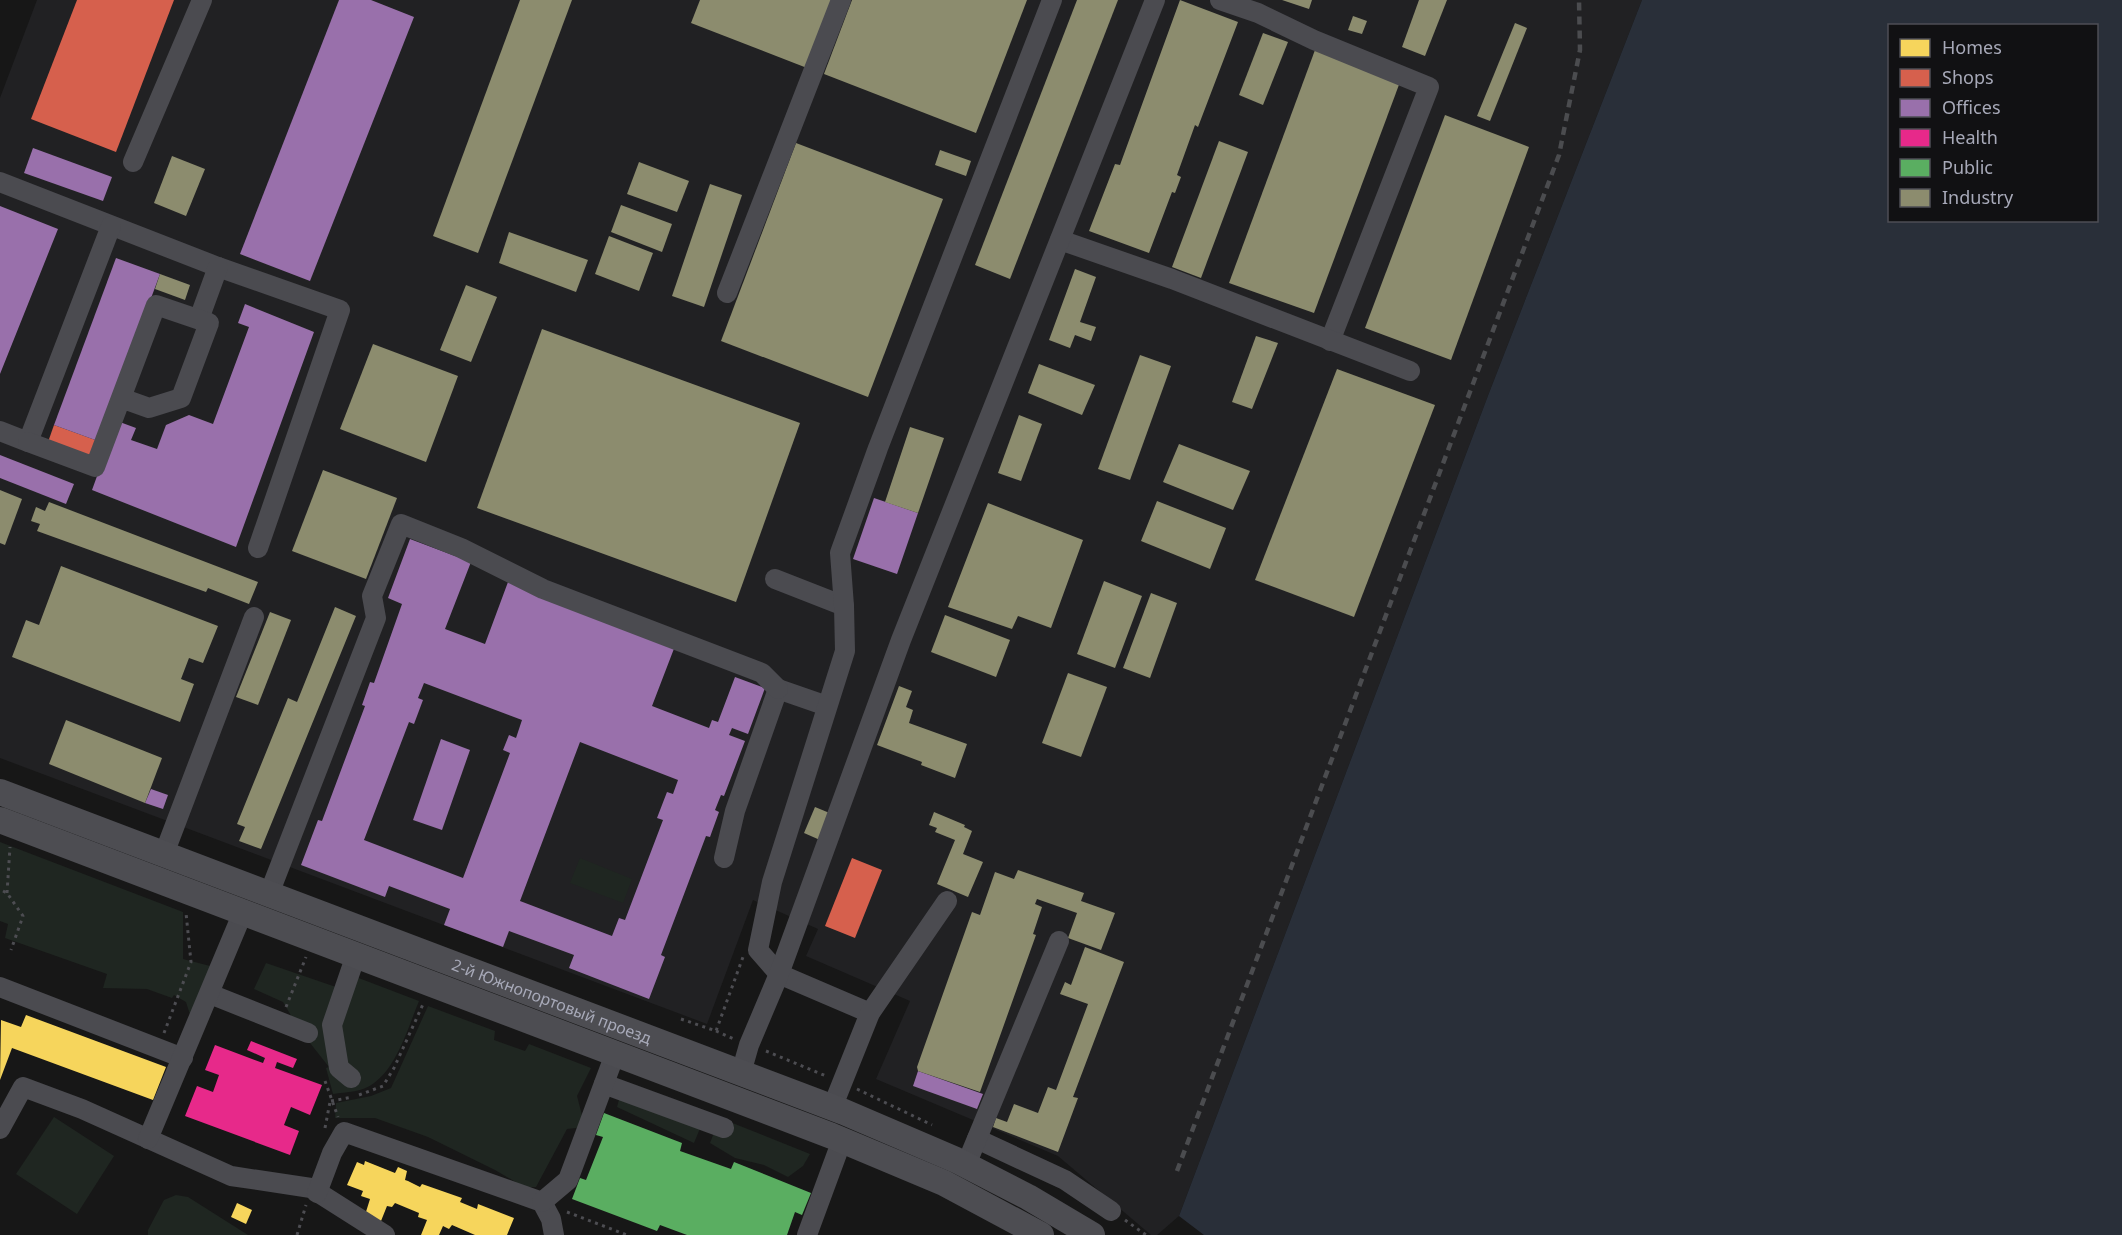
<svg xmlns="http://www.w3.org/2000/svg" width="2122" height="1235" font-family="'Noto Sans',sans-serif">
<rect width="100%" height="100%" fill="#171717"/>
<!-- built -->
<path fill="#212123" d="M37,0H1642L1489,393L1179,1216L1157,1235H1151L1058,1156L876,1079L910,1001L806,956L818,929L753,900L707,1024L0,758V98Z"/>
<!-- green -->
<g fill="#1f2621">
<path d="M0,842L183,912V959L214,967L194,1027L186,1002L174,995L172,998L147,989L103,988L107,974L5,938L8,924L0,921Z"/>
<path d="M580,858L632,879L623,903L570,883Z"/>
<path d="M266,963L336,987L326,1021L330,1068L336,1076L350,1083L355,1070L345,1064L340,1032L349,996L356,977L419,1001C409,1025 397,1067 374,1083C363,1092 347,1092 333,1094L326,1068L329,1067L299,1029L283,1002L254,989Z"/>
<path d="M428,1006L495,1031L494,1040L525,1051L529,1044L591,1068L577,1096L585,1127L567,1129L536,1187H524L495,1170L428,1137L375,1118H335L336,1103L371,1096L391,1088Z"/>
<path d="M620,1096L701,1126L694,1143L617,1107Z"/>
<path d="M54,1117L114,1156L77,1214L16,1174Z"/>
<path d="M730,1122L810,1154L803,1166L788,1177L764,1165L735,1158L710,1143L715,1130Z"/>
<path d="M176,1195L188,1197L248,1235H148V1230L164,1200Z"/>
</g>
<!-- water -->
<path fill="#292f39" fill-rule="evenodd" d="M1642,0H2122V1235H1204L1179,1216L1489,393ZM1890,26H2096V220H1890Z"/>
<!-- homes -->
<g fill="#f6d55c">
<path d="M26,1015L166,1067L153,1100L12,1048L0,1080L1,1020L21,1027Z"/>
<path d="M365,1161L395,1173L398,1167L407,1171L405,1180L408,1181L420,1187L422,1184L462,1198L460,1202L477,1209L478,1204L514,1218L507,1235H475L452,1225L449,1229L443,1226L439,1235H421L427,1220L418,1217L419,1213L395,1203L392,1207L387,1206L381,1221L365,1215L370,1199L361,1196L363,1191L347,1185L357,1162L364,1165Z"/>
<path d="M237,1203L252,1210L246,1224L231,1217Z"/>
</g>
<!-- shops -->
<g fill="#d6604d">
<path d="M77,0H174L116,152L31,119Z"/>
<path d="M54,425L98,441L91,459L48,442Z"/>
<path d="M852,858L882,870L855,938L825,926Z"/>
</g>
<!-- offices -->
<g fill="#9970ab" fill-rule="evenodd">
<path d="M339,0H371L414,17L310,281L240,254Z"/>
<path d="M33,148L112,177L103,201L24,173Z"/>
<path d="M0,206L58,229L0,374Z"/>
<path d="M116,258L160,274L98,441L54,425Z"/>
<path d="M245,304L314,332L236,547L92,490L117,421L136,428L131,440L157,449L166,425L189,415L213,424L249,327L238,323Z"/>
<path d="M0,455L74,484L66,504L0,478Z"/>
<path d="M874,498L918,513L897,574L853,559Z"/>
<path d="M410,539L471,562L445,629L485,644L508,582L675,646L652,706L709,728L712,720L718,722L735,677L765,688L748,734L732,728L729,735L745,741L724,796L721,795L715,810L719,812L710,837L706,836L661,955L665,957L649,999L569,968L574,955L509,931L503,947L444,925L450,909L389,886L385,897L301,865L318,820L322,821L365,706L362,705L370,682L374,683L402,604L388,598ZM424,683L522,720L516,738L509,735L503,750L510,753L463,878L364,840L409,722L414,724L423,700L418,698ZM580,742L678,780L673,794L667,792L657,818L663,820L625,920L619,918L612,936L520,901Z"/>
<path d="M441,739L470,750L442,830L413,820Z"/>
<path d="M151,789L168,795L163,809L145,803Z"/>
<path d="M918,1071L983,1094L977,1109L913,1086Z"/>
</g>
<!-- health -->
<path fill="#e7298a" d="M251,1041L297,1059L293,1068L277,1062L275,1068L322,1085L310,1115L291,1107L284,1125L299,1131L290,1155L185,1116L197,1086L213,1092L219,1075L205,1070L215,1045L263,1063L265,1058L247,1050Z"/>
<!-- public -->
<path fill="#5aae61" d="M604,1113L682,1143L680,1151L731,1169L734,1162L811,1193L802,1215L795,1212L787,1235H687L660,1225L657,1231L572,1199L580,1178L586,1180L603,1137L596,1135Z"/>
<!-- industry -->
<g fill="#8c8c6e">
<path d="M520,0H572L478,253L433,236Z"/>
<path d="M700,0H834L807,68L691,23Z"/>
<path d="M852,0H1027L976,133L824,74Z"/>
<path d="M1077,0H1118L1010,279L975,265Z"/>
<path d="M1180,0L1238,22L1198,127L1195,125L1177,175L1181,177L1175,193L1172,192L1149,253L1089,231L1115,164L1120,165Z"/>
<path d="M1282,0H1312L1309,9Z"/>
<path d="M1419,0H1447L1425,56L1402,47Z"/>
<path d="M1353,16L1367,21L1362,34L1348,30Z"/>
<path d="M1515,23L1527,28L1490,121L1477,116Z"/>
<path d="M1263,33L1288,42L1263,105L1239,95Z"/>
<path d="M1315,50L1400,82L1314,313L1229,283Z"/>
<path d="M1445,115L1529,147L1451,360L1365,328Z"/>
<path d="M1219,141L1248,152L1201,278L1172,267Z"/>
<path d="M796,143L943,199L868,397L721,341Z"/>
<path d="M940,150L971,161L966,176L935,165Z"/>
<path d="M172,156L205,169L186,216L154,203Z"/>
<path d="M639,162L689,181L677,212L627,194Z"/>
<path d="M710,184L742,195L704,307L672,296Z"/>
<path d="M621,205L672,224L662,252L611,232Z"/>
<path d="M509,232L588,260L576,292L499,263Z"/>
<path d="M609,236L653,253L639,291L595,274Z"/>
<path d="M1075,269L1096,277L1080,322L1096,327L1091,341L1075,335L1070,348L1049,340Z"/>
<path d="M160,274L190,285L185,300L155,289Z"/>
<path d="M466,285L497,297L471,362L440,350Z"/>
<path d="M542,329L800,423L736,602L477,508Z"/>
<path d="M1256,336L1278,343L1252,409L1232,402Z"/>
<path d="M373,344L458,376L426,462L340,429Z"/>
<path d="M1140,355L1171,366L1130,480L1098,469Z"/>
<path d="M1039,364L1095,385L1082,415L1028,393Z"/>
<path d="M1337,369L1435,405L1354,617L1255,580Z"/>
<path d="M1019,415L1042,424L1021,481L998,473Z"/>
<path d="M910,427L944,438L918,513L885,502Z"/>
<path d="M1179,444L1250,471L1233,510L1163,482Z"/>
<path d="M323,470L397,498L366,579L292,551Z"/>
<path d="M0,490L22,499L5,545L0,543Z"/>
<path d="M1157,501L1226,528L1210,569L1141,541Z"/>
<path d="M49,502L258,582L249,604L208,588L206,592L37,531L40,524L31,521L36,507L45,511Z"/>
<path d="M988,503L1083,540L1051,628L1018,616L1012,629L948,607Z"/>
<path d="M61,566L218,626L203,663L189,658L181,679L194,684L180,722L12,657L26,620L39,625Z"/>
<path d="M1104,581L1142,596L1115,668L1077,654Z"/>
<path d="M1151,593L1177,603L1150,678L1123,668Z"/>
<path d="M335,607L356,616L261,849L239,841L245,827L237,824L288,698L297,702Z"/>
<path d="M270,612L291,620L258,705L236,697Z"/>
<path d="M945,615L1010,640L996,677L931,652Z"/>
<path d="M1068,673L1107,687L1081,757L1042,743Z"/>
<path d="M899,686L912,691L906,707L913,710L909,723L967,744L955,778L921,765L922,762L877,745Z"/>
<path d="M66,720L162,758L145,803L49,764Z"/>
<path d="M815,807L832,814L820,840L804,833Z"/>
<path d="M934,812L965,825L964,827L972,831L963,854L983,862L968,897L937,884L955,840L935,832L937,828L929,825Z"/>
<path d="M1018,870L1084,893L1081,901L1115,913L1101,950L1068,938L1077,913L1037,899L1035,904L1042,907L1033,934L1036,935L980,1092L918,1071L917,1067L972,912L980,915L995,872L1014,879Z"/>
<path d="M1085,947L1124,962L1073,1097L1078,1098L1058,1152L993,1127L996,1118L1007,1122L1014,1104L1038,1113L1048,1087L1056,1090L1088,1004L1060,994L1065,982L1071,985Z"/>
</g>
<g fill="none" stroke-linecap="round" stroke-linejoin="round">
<!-- path -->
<g stroke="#4d4d52" stroke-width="3" stroke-dasharray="3 4.5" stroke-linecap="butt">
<path d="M3,891L7,893L23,916L11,950"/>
<path d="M7,893L10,847"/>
<path d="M286,1007L306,957"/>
<path d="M681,1019L716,1031L743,957"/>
<path d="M716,1031L734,1039"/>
<path d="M164,1033L191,962L186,913"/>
<path d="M766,1051L826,1076"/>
<path d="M325,1081L338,1117"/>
<path d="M857,1089L932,1125"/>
<path d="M359,1095L383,1086L394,1068L424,1002"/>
<path d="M331,1101L353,1097"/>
<path d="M325,1128L330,1102"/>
<path d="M567,1212L627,1235"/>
<path d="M1125,1220L1146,1235"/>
<path d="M297,1235L306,1205"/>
</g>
<!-- minor -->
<g stroke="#4b4b50" stroke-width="20">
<path d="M1220,0L1258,13L1314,40L1429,87L1330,341"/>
<path d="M133,162L202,0"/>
<path d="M0,182L218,267L340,310L258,548"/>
<path d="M1060,240L1172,279L1410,371"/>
<path d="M727,293L841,0"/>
<path d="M199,319L218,267"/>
<path d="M0,431L28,442L111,226"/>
<path d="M28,442L95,467L156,305L209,323L181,398L149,408L121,398"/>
<path d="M775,579L844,606"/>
<path d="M164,854L254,617"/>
<path d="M724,858L735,811L778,689L827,706"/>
<path d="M269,894L376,618L372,596L401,524L461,548L543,589L762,673L778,689"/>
<path d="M0,987L183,1058"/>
<path d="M210,994L308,1033"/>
<path d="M870,1013L779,974L758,950L772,882L845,651L844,606L840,553L878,448L1052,0"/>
<path d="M741,1073L749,1045L779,974L901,640L1155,0"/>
<path d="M351,1078L339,1068L332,1025L356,955"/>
<path d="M604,1084L724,1128"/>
<path d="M832,1108L870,1013L947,901"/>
<path d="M0,1129L23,1087L82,1109L231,1176L311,1188L385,1235"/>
<path d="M148,1139L243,912"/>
<path d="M977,1139L1065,1180L1111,1211"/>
<path d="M966,1165L1059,941"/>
<path d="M317,1193L332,1153L344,1132L542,1202L551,1219L554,1235"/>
<path d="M542,1202L568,1180L615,1054"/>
<path d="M807,1235L842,1140"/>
</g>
<!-- major -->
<g stroke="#4d4d52" stroke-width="26">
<path id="s1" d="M0,792L844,1112L956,1160L1028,1197L1092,1235"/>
<path d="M0,820L832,1136L944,1183L1041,1235"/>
</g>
<!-- rail -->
<path stroke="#4b4c4f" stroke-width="4.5" stroke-dasharray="8 6" stroke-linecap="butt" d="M1177,1171L1559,155L1580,50L1579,0"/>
</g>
<g text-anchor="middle" stroke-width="6" stroke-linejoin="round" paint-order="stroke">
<!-- street labels -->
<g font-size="16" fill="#a7a9b8" stroke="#111113">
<text dy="6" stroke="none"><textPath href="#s1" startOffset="590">2-й Южнопортовый проезд</textPath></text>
</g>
</g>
<!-- legend -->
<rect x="1888" y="24" width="210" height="198" fill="#111113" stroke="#4d4e55" stroke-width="1.5"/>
<rect x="1900" y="39" width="30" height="18" fill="#f6d55c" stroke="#4d4e55" stroke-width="1.5"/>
<text x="1942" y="54" font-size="18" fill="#a7a9b8">Homes</text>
<rect x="1900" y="69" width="30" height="18" fill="#d6604d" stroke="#4d4e55" stroke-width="1.5"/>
<text x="1942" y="84" font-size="18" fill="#a7a9b8">Shops</text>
<rect x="1900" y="99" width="30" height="18" fill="#9970ab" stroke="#4d4e55" stroke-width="1.5"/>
<text x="1942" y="114" font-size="18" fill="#a7a9b8">Offices</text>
<rect x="1900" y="129" width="30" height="18" fill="#e7298a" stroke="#4d4e55" stroke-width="1.5"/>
<text x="1942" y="144" font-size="18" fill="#a7a9b8">Health</text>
<rect x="1900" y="159" width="30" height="18" fill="#5aae61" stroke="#4d4e55" stroke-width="1.5"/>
<text x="1942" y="174" font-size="18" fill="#a7a9b8">Public</text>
<rect x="1900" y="189" width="30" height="18" fill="#8c8c6e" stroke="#4d4e55" stroke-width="1.5"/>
<text x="1942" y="204" font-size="18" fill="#a7a9b8">Industry</text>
</svg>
